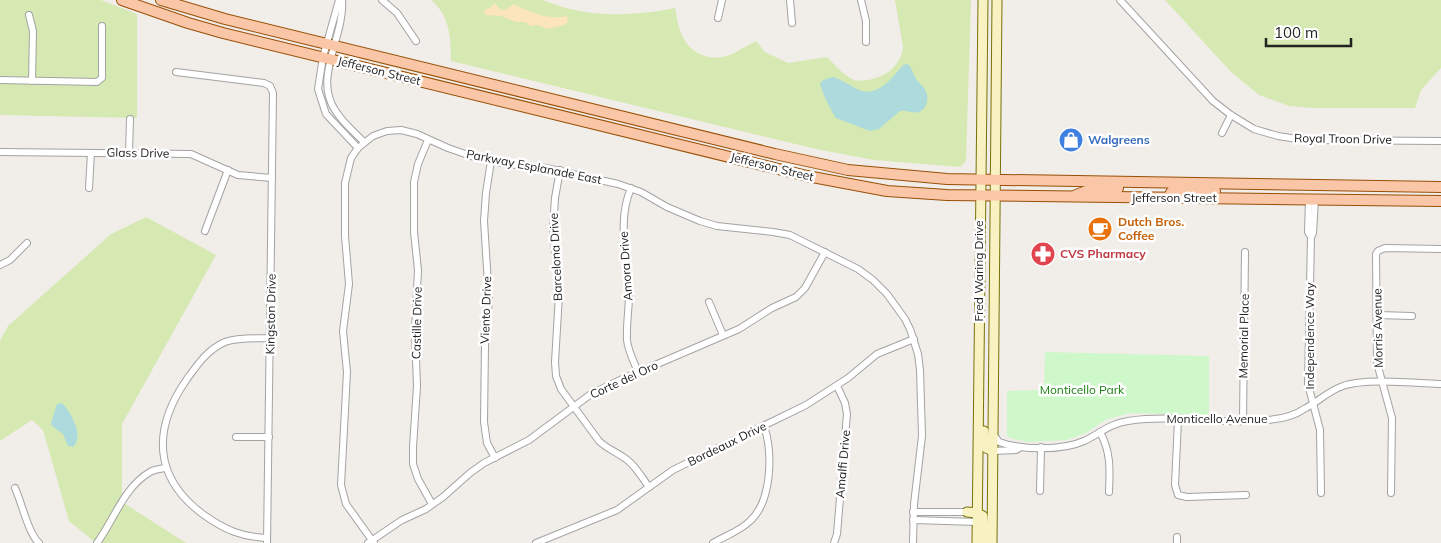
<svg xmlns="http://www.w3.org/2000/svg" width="1441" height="543" font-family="Mulish,sans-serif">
<rect width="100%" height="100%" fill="#f1ede9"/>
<!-- grass -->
<g fill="#d6e9b2">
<path d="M0,0H101L137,14V118L0,115Z"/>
<path d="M431,0H543C585,18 631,17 675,8C677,17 678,27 682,35C690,55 713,63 732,54C740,50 748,45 756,41L765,52L788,63L827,57C836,66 843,75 854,80C862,83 884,77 891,70C897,65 903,54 903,47L895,0H971L966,161L960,167L874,160L816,149L451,61C451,38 450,16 431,0Z"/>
<path d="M1165,0H1441V68L1421,90L1415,108H1312L1289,106L1259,95L1231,72Z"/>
<path d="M146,217L216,255L122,424V502L186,543H96L69,521L43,430L32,420L0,441V341L8,326L111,234Z"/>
</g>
<!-- sand -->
<path fill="#fce4bc" d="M495,3L501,10L506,9L514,4C528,12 551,21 567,16L568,22L565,25L546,29L539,25L531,26L525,22H516L501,16L486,15L484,13L485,10L491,7Z"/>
<!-- park -->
<path fill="#cef8c9" d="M1045,352L1209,356V415L1131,413L1107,419L1086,433L1067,440L1026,442C1020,439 1013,440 1007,436V391L1044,390Z"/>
<!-- water -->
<g fill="#acdadd">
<path d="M906,64L909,65C912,70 914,75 916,79C919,83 922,85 924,88C930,96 928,108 919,112C913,114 906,110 900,111L879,129L870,131L836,118C831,111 822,92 820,84L823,80L833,77C843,80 853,88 862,91C879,96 894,76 903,65Z"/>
<path d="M62,403C71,412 85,437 73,447L68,446L63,434L52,426L51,423L57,404Z"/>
</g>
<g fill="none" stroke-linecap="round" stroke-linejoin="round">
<defs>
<g id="minor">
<path d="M339,0L323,57L318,89L326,114L358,148"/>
<path d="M342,0C345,36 313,77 335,110C342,122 354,132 364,142"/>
<path d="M382,0L397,13L416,41"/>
<path d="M790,0L792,23"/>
<path d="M861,0L866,21V42"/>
<path d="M1120,0L1213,101L1231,115L1254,129L1278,136L1304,140L1441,141"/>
<path d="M29,15L33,31L32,81"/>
<path d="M718,18L722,0"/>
<path d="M176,72L264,83L270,86L273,93L267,543"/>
<path d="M0,80L97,82L102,78V26"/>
<path d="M1222,133L1231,115"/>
<path d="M428,140L418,164L414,182V232L418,270L415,332L417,386L413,447V464L418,479L432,504"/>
<path d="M0,152L191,154L238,175L272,178"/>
<path d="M129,153L130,119"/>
<path d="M491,161L486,193L484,221L489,300L485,344L484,422L487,443L495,458"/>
<path d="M560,170L555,198L553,227L559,295L555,362L556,376L561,389L599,441C607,449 617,452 626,459C636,466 642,478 649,487"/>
<path d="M89,188L91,153"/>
<path d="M631,188C617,221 627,252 629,286C630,304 626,322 627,340C628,351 634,362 638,372"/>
<path d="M1309,199L1308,232L1311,237"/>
<path d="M1315,199L1313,233L1311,237L1308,384L1320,430L1321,493"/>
<path d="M205,231L228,170"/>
<path d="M0,265L10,260L27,243"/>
<path d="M709,302L723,335"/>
<path d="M1378,315L1412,316"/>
<path d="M1178,420L1175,485L1178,495L1187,497L1246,495"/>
<path d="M1243,421L1245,252"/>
<path d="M1100,432C1111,452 1110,470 1109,492"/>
<path d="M993,434L999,442C1021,450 1062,451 1084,441C1099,434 1111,423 1128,421C1175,414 1222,425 1268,420C1281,419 1294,416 1304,409C1318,402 1328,391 1343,386C1364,378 1416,383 1441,384"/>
<path d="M236,437H269"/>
<path d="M993,451L1016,450L1021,447"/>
<path d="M15,488C22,503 28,533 39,543"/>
<path d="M1040,491L1041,447"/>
<path d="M1391,493L1392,418L1377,363L1376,254L1378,251L1385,248L1441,249"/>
<path d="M913,512H967"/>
<path d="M913,520L977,522"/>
<path d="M267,538C242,537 225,530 204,515C153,478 152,429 187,379C197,365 208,349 225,342C239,337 255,339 270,338"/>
<path d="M97,543C114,520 124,487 150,472C155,469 161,469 165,468"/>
<path d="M368,543L402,520L426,509L443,497L470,473L484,463L529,440L591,394L620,380L739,329L772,308L796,297L805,288L825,252"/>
<path d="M374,543L346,504L341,485L347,372L343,331L349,284L345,236V183L351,158L358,148L373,136L387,131L401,130L417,134L448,148L471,156L506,164L546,168L618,184L641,192L667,207L700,221L717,226L773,232L790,235L858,269L873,280L887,294L905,319L910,329L918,354L920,370L922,436L914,504L913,543"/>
<path d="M536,543L617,510L673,470L806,405L848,378L877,354L914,339"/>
<path d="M713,543C725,536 740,531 750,521C772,501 773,453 764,426"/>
<path d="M834,543L837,534L847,414L845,403L837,386"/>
<path d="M1177,543V537"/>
</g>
<g id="secondary">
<path d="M984,431L986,448L993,451"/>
<path d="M967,512L977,513L983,516L985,543"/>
<path d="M977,543L983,0"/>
<path d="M992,543L997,0"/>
</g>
<g id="primary">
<path d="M122,0L188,23L223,33L807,176L887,191L947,195L1441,201"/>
<path d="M161,0L225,19L775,154L848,170L947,179L1441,187"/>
<path d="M1076,195L1089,190H1117L1118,188V182"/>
<path d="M1168,198L1172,191H1215"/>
</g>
</defs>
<!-- minor casing -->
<use href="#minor" stroke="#a3a3a3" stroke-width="8"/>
<!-- secondary casing -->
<use href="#secondary" stroke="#787109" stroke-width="11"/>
<!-- primary casing -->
<use href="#primary" stroke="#994f06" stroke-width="12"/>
<!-- minor -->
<use href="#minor" stroke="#fff" stroke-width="6"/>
<!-- secondary -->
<use href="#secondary" stroke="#f8f1c1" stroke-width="9"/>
<!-- primary -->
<use href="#primary" stroke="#f9c7a7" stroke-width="10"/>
</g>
<!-- icons -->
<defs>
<symbol id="shop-disc" viewBox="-11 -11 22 22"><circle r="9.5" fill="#3f7fe0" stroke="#fff"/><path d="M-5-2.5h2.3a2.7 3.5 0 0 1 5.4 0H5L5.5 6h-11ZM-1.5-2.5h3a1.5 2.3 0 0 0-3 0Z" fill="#fff"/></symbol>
<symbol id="cafe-disc" viewBox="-11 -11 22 22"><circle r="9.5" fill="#e8710a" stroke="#fff"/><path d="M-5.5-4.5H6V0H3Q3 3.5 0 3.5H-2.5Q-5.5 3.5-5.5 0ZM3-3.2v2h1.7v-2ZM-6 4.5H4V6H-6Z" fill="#fff"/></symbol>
<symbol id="pharmacy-disc" viewBox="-11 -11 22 22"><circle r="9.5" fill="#e0444e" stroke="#fff"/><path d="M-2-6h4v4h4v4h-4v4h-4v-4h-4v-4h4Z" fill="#fff"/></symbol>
</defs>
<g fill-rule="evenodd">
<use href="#shop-disc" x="1057" y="126" width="28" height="28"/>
<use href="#cafe-disc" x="1086" y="215" width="28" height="28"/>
<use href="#pharmacy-disc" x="1029" y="240" width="28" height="28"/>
</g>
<g text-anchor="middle" stroke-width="5" stroke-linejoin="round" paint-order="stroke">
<!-- street labels -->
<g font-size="12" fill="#222" stroke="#fff">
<text transform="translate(379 71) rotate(14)" y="4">Jefferson Street</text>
<text transform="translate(1343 139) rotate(1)" y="4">Royal Troon Drive</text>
<text transform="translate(138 153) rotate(1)" y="4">Glass Drive</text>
<text transform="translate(534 167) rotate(11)" y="4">Parkway Esplanade East</text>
<text transform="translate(772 167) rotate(14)" y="4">Jefferson Street</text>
<text x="1174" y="202">Jefferson Street</text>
<text transform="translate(556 257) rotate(-93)" y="4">Barcelona Drive</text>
<text transform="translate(626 266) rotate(-94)" y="4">Amora Drive</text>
<text transform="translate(979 271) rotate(-90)" y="4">Fred Waring Drive</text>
<text transform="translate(486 310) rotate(-88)" y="4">Viento Drive</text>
<text transform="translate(271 314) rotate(-89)" y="4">Kingston Drive</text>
<text transform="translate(417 323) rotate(-89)" y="4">Castille Drive</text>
<text transform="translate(1378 328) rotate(-91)" y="4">Morris Avenue</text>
<text transform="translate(1244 336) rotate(-89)" y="4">Memorial Place</text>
<text transform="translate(1310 336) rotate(-90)" y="4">Independence Way</text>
<text transform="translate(624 380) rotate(-25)" y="4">Corte del Oro</text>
<text x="1217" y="423">Monticello Avenue</text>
<text transform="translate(727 444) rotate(-26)" y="4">Bordeaux Drive</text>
<text transform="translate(843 464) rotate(-85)" y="4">Amalfi Drive</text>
</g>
<!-- shop labels -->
<g font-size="12" font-weight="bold" fill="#366cbe" stroke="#fff" text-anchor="start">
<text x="1088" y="144">Walgreens</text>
</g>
<!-- food labels -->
<g font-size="12" font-weight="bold" fill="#c56008" stroke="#fff" text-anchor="start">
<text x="1118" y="226">Dutch Bros.<tspan x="1118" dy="14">Coffee</tspan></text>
</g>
<!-- health labels -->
<g font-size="12" font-weight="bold" fill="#be3a42" stroke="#fff" text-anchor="start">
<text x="1060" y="258">CVS Pharmacy</text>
</g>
<!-- park labels -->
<g font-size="12" fill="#1a7f10" stroke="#fff">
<text x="1082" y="394">Monticello Park</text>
</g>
</g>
<!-- scale -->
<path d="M1266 38v8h85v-8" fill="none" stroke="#222222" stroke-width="2.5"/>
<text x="1274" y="38" font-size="15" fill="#222222" stroke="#ffffff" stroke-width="4" paint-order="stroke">100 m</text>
</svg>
